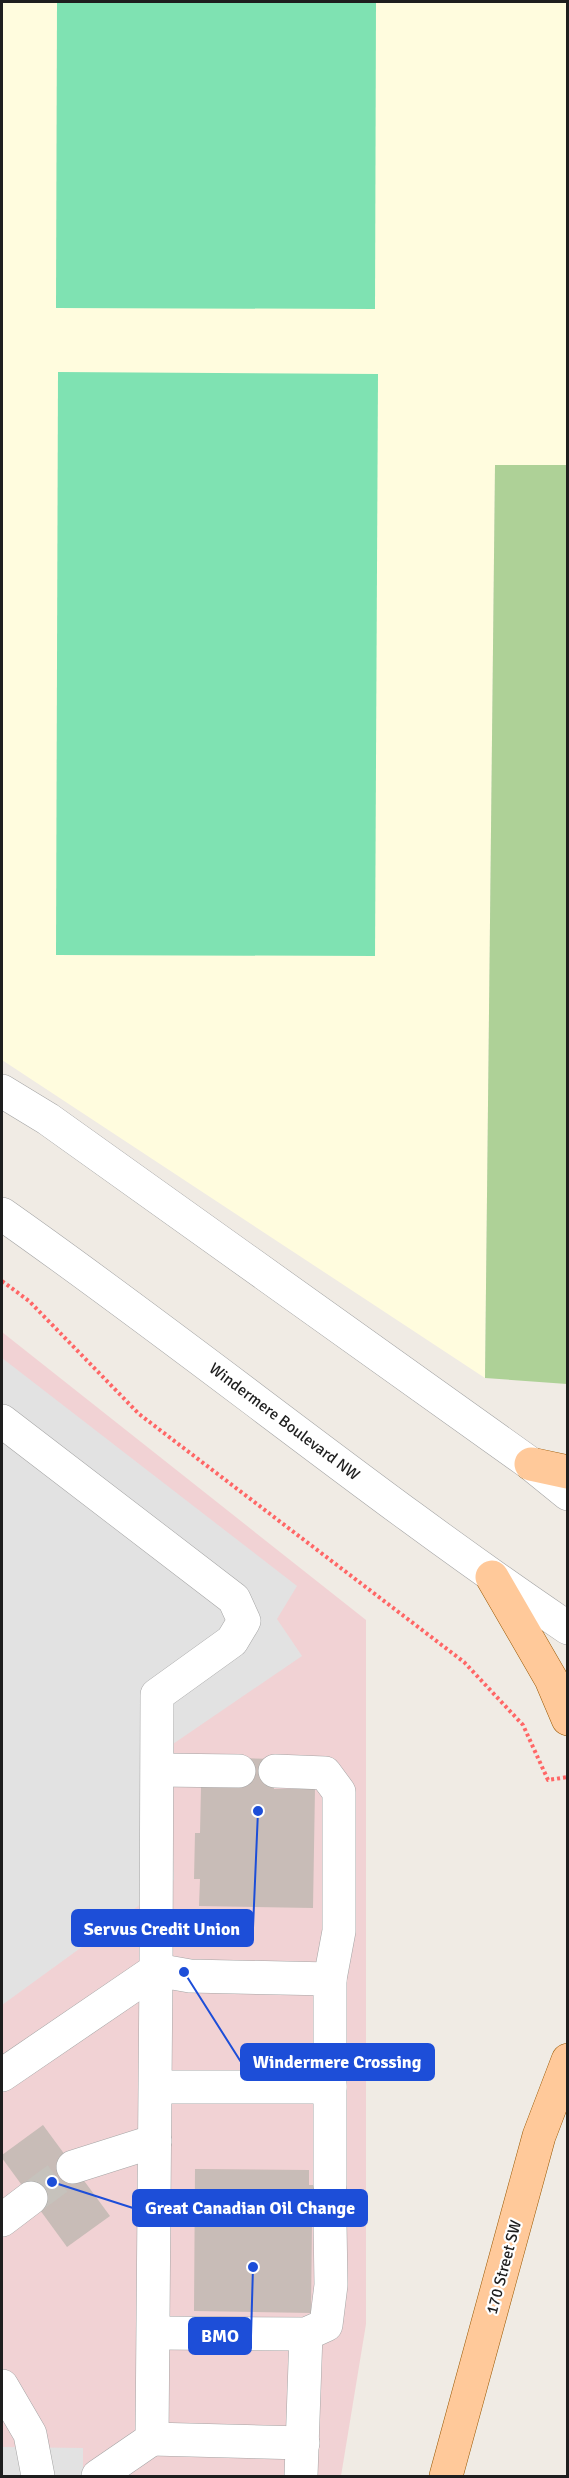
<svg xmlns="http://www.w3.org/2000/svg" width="569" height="2478" font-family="Signika,sans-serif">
<rect width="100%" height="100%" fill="#f0ebe4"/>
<!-- commercial -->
<path fill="#f1d2d4" d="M2,1332L366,1620V2324L341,2476H2Z"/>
<!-- education -->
<path fill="#fffcde" d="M2,2H567V465H495L485,1378L2,1060Z"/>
<!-- forest -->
<path fill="#aed197" d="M495,465H567V1384L485,1378Z"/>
<!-- pitch -->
<g fill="#7fe2b2">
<path d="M57,2H376L375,309L56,308Z"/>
<path d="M58,372L378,374L375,956L56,955Z"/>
</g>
<!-- parking -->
<g fill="#e2e2e2">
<path d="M2,1358L297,1586L277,1619L302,1656L170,1746L174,1880L2,2005Z"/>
<path d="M2,2447L83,2448V2476H2Z"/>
</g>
<!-- building -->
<g fill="#c8bcb7">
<path d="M239,1758L275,1759L274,1789H315L313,1908L199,1906L200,1879H194L195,1833H200L201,1787L238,1788Z"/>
<path d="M43,2125L110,2216L67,2247L2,2158V2155Z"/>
<path d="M195,2169L309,2170V2185H335L334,2223H312L311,2313L194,2311Z"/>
</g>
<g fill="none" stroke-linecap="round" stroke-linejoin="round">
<!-- minor-tunnel -->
<path stroke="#c6c2bc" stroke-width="33" stroke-dasharray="33 16" stroke-linecap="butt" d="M31,2198L73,2167"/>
<defs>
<g id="minor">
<path d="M2,1091L48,1119L531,1464L568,1494"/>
<path d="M2,1214C193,1348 374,1497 568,1628"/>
<path d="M2,1421L234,1599L244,1621L232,1641L157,1695L156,1970L2,2075"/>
<path d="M159,1770L239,1771"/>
<path d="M275,1771L325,1773L339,1792V1931L330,1979"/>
<path d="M156,2087H330"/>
<path d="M73,2167L155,2141"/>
<path d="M2,2220L31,2198"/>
<path d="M155,2333L306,2334L326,2325L331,2285L330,2223"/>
<path d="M2,2386L30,2434L38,2476"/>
<path d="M152,2439L303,2443"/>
<path d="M98,2476L152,2439L156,1970L190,1976L330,1979V2185"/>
<path d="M301,2476L306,2334"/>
</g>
<g id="major">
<path d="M531,1464L568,1472"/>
<path d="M492,1577L551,1679L568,1719"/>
<path d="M446,2476L539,2136L568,2060"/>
</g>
</defs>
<!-- minor casing -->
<use href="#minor" stroke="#a5a5a5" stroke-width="34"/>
<!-- major casing -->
<use href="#major" stroke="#995700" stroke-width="34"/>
<!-- path -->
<path stroke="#f66" stroke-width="4" stroke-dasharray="3 3" stroke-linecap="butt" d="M2,1281L29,1301L139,1414L464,1662L523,1725L548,1780L568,1777"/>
<!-- minor -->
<use href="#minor" stroke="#fff" stroke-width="33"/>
<!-- major -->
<use href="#major" stroke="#ffc99a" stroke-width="33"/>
</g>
<g text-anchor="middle" stroke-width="4.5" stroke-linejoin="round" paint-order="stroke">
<!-- street labels -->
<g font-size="16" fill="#1e1e1e" stroke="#fff">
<text transform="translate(285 1421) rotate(37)" y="6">Windermere Boulevard NW</text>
<text transform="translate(503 2267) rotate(-75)" y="6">170 Street SW</text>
</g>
</g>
<!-- callouts -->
<path fill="none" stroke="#1d4ed8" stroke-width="2" d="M258 1811L253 1928M184 1972L241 2062M52 2182L133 2208M253 2267L251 2336"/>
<g fill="#1d4ed8" stroke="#fff" stroke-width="2">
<circle cx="258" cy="1811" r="6"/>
<circle cx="184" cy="1972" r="6"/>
<circle cx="52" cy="2182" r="6"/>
<circle cx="253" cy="2267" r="6"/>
</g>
<g fill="#1d4ed8" stroke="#1d4ed8" stroke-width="2">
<rect x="72" y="1910" width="181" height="36" rx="6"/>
<rect x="241" y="2044" width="193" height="36" rx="6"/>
<rect x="133" y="2190" width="234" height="36" rx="6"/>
<rect x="189" y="2318" width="62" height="36" rx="6"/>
</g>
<g font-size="18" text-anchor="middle" font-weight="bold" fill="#fff">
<text x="162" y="1935">Servus Credit Union</text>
<text x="337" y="2068">Windermere Crossing</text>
<text x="250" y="2214">Great Canadian Oil Change</text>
<text x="220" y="2342">BMO</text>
</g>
<!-- border -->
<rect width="569" height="2478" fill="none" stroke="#1e1e1e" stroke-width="6"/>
</svg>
